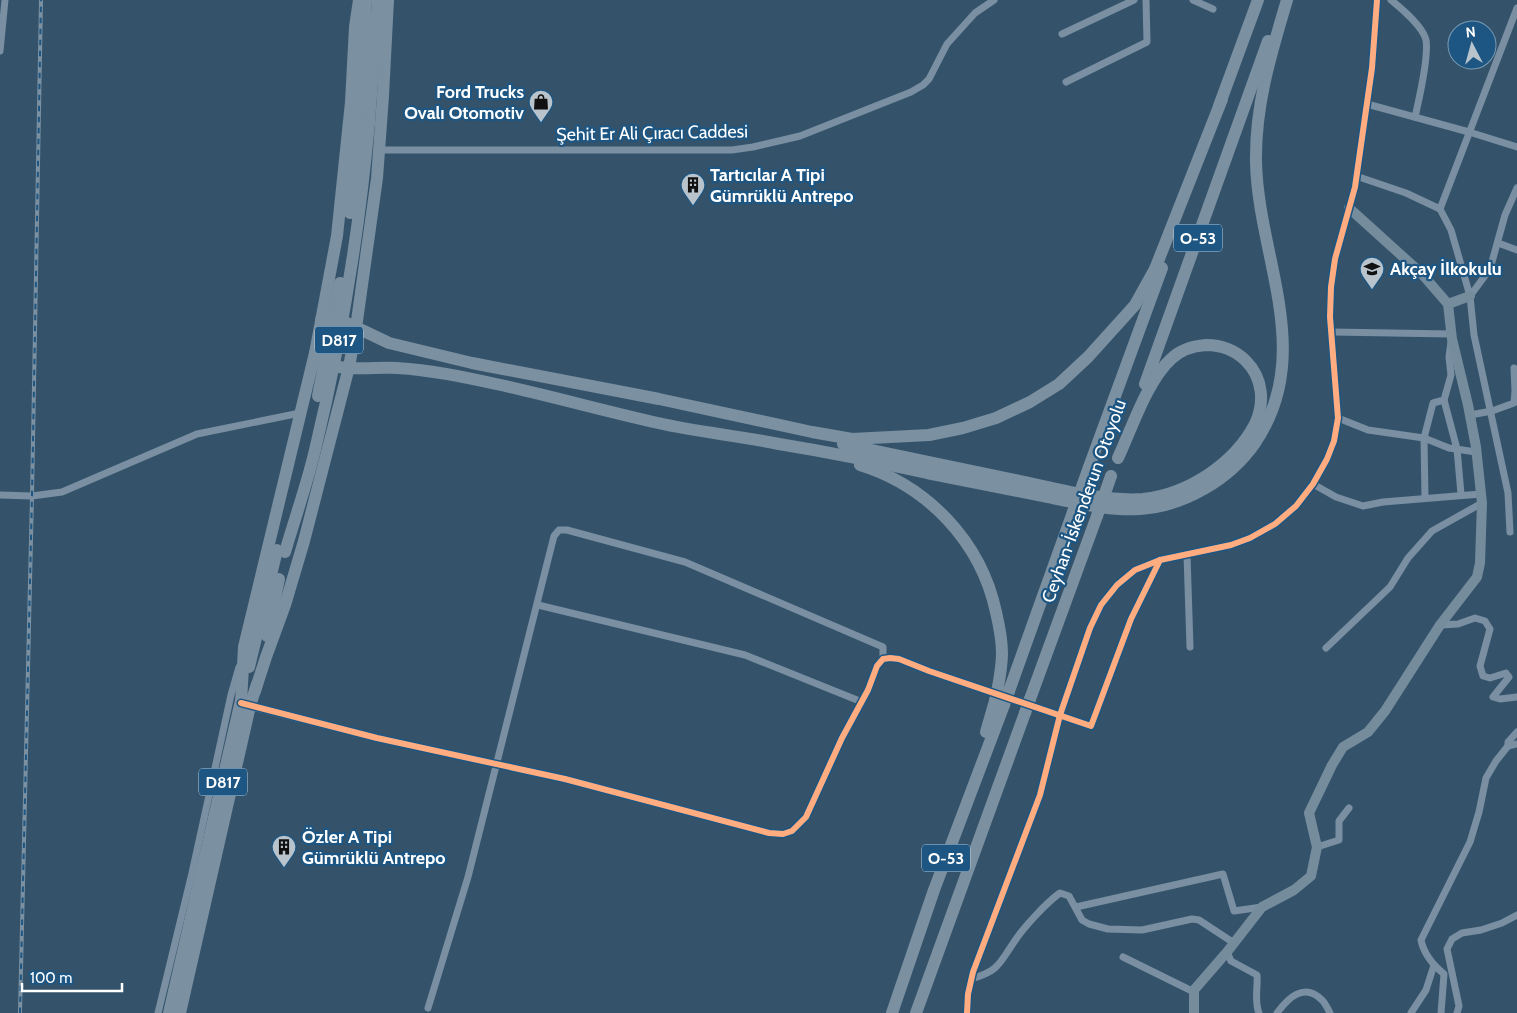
<svg xmlns="http://www.w3.org/2000/svg" width="1517" height="1013" font-family="Cabin,sans-serif">
<rect width="100%" height="100%" fill="#34536b"/>
<g fill="none" stroke-linecap="round" stroke-linejoin="round">
<!-- street -->
<g stroke="#7a8fa1" stroke-width="7">
<path d="M1193,0L1213,9"/>
<path d="M1391,0C1401,8 1423,27 1426,40C1429,58 1419,99 1415,117"/>
<path d="M1062,34L1134,0"/>
<path d="M0,51L5,0"/>
<path d="M1066,82L1147,42L1146,0"/>
<path d="M1367,104L1469,132L1517,147"/>
<path d="M379,150H732L753,147L800,136L911,92L923,85L929,79L947,44L975,13L994,0"/>
<path d="M1356,176L1406,193L1440,209L1451,230L1470,296L1490,269L1505,215L1517,188"/>
<path d="M1440,209L1517,8"/>
<path d="M1498,243L1517,250"/>
<path d="M1470,296L1474,335L1508,493L1510,532"/>
<path d="M1332,332L1451,334"/>
<path d="M1444,400L1457,449L1461,494"/>
<path d="M1470,415L1492,411L1514,403L1515,391L1514,368"/>
<path d="M1338,418L1368,430L1424,438L1449,448L1476,452"/>
<path d="M1313,484L1336,497L1363,506L1383,502L1481,494"/>
<path d="M0,495L32,496L62,492L197,434L300,413"/>
<path d="M1425,498L1424,438L1433,403L1444,400L1451,375L1449,357L1451,342"/>
<path d="M1187,555L1190,647"/>
<path d="M538,605L745,655L862,702"/>
<path d="M1440,625L1458,624L1475,618L1485,621L1490,629L1480,666L1483,676L1490,678L1506,673L1509,677L1493,697L1500,699L1517,697"/>
<path d="M1326,648L1390,587L1408,558L1432,531L1482,503"/>
<path d="M248,706L377,738L565,779L769,833L783,834L792,831L806,817L842,738L868,690L877,666L883,659L890,658L899,659L929,671L1091,726L1131,619L1160,560"/>
<path d="M1517,732L1508,742V746L1517,744"/>
<path d="M1317,847L1339,840V821L1349,808"/>
<path d="M1076,907L1223,874L1234,911L1262,907"/>
<path d="M1227,952L1231,961L1257,975C1258,988 1254,1001 1259,1013"/>
<path d="M1123,957L1194,992"/>
<path d="M971,979C999,971 999,964 1014,942C1023,928 1047,902 1060,893L1069,896L1082,920L1089,924L1108,929L1142,930L1192,919L1199,920L1234,943"/>
<path d="M428,1008L468,877L554,536L559,530H567L685,562L883,647V659"/>
<path d="M158,1013L192,873L231,695L239,667"/>
<path d="M967,1013L968,994L973,972L1040,795L1060,715L1090,628L1101,605L1117,585L1135,570L1160,560L1231,545L1250,538L1275,524L1296,506L1313,484L1327,459L1334,441L1338,418L1330,317L1331,287L1335,259L1355,187L1372,68L1377,0"/>
<path d="M1277,1013C1288,998 1304,982 1322,1000C1325,1003 1328,1009 1330,1013"/>
<path d="M1411,1013L1426,990L1434,965"/>
<path d="M1441,1013L1444,974C1433,965 1424,955 1421,940L1470,842L1479,812L1486,778L1496,761L1508,746"/>
<path d="M1457,1013L1459,1006L1447,949L1452,939L1462,933L1481,930L1502,923L1517,915"/>
</g>
<!-- secondary -->
<g stroke="#758c9d" stroke-width="10">
<path d="M1448,304L1470,296"/>
<path d="M1194,1013V990L1227,952L1262,907L1294,890L1311,876L1317,847L1309,813L1332,765L1343,747L1368,732L1385,711L1440,625L1477,577L1480,563L1482,503L1476,447L1468,405L1452,339L1448,304L1422,274L1349,208"/>
</g>
<!-- highway -->
<g stroke="#7b90a1" stroke-width="12">
<path d="M1219,106L1258,0"/>
<path d="M360,122L366,0"/>
<path d="M369,123L378,0"/>
<path d="M321,320H331L347,323L389,343L472,363L659,399L812,432L852,439L929,435L963,428L996,418L1030,402L1059,384L1088,357L1135,305L1155,269L1222,99"/>
<path d="M315,353C322,360 329,365 339,367C358,370 378,367 397,368C431,370 464,377 496,384C551,396 604,411 658,423C698,432 739,436 779,444C828,452 878,462 927,473C967,481 1008,489 1048,497C1077,503 1110,511 1140,509C1185,506 1230,479 1255,443C1316,353 1258,257 1256,162C1255,105 1271,54 1287,0"/>
<path d="M1145,384L1268,41"/>
<path d="M843,444C902,456 961,469 1020,481C1058,489 1105,502 1143,499C1188,494 1234,464 1255,424C1265,403 1263,378 1246,361C1235,350 1221,345 1206,345C1193,346 1180,350 1171,359C1147,381 1132,428 1118,458"/>
<path d="M860,465C928,486 981,542 996,612C999,625 1002,639 1002,653C1002,665 1000,676 998,687"/>
<path d="M1089,467L1162,268"/>
<path d="M267,636L279,579"/>
<path d="M249,667L277,550"/>
<path d="M255,691L266,657L285,605L304,541L349,367L356,328L377,178L383,96L388,0"/>
<path d="M1009,691L1073,512"/>
<path d="M1030,699L1097,516"/>
<path d="M241,703L244,647L315,353L337,236L351,102L355,27L359,0"/>
<path d="M986,732L995,701"/>
<path d="M169,1013L242,696"/>
<path d="M180,1013L250,706L257,684"/>
<path d="M892,1013L934,890L1004,705"/>
<path d="M916,1013L1025,713"/>
</g>
<defs>
<path id="rail" d="M20,1013L32,496L41,0"/>
</defs>
<!-- rail casing -->
<use href="#rail" stroke="#7b90a1" stroke-width="4"/>
<!-- rail -->
<use href="#rail" stroke="#1d5682" stroke-width="2" stroke-dasharray="5.5" stroke-linecap="butt"/>
<!-- highway-bridge -->
<g stroke="#7b90a1" stroke-width="12">
<path d="M350,213L360,122"/>
<path d="M318,396L340,283"/>
<path d="M1073,512L1089,467"/>
<path d="M1097,516L1111,476"/>
<path d="M285,552C295,518 307,484 315,450C341,342 359,233 369,123"/>
<path d="M995,701L998,687"/>
<path d="M1004,705L1009,691"/>
<path d="M1025,713L1030,699"/>
</g>
<defs>
<g id="cycleway">
<path d="M241,703L377,738L565,779L769,833L783,834L792,831L806,817L842,738L868,690L877,666L883,659L890,658L899,659L929,671L1091,726L1131,619L1160,560"/>
<path d="M967,1013L968,994L973,972L1040,795L1060,715L1090,628L1101,605L1117,585L1135,570L1160,560L1231,545L1250,538L1275,524L1296,506L1313,484L1327,459L1334,441L1338,418L1330,317L1331,287L1335,259L1355,187L1372,68L1377,0"/>
</g>
</defs>
<!-- cycleway casing -->
<use href="#cycleway" stroke="#1d5682" stroke-width="9"/>
<!-- cycleway -->
<use href="#cycleway" stroke="#ffac80" stroke-width="6"/>
</g>
<!-- icons -->
<defs>
<symbol id="shop-pin" viewBox="-11 -11 22 30"><path d="M0 17L-7.5 6A9.5 9.5 0 1 1 7.5 6Z" fill="#b8c3cb" stroke="#1d5682"/><path d="M-5-2.5h2.3a2.7 3.5 0 0 1 5.4 0H5L5.5 6h-11ZM-1.5-2.5h3a1.5 2.3 0 0 0-3 0Z" fill="#111"/></symbol>
<symbol id="building-pin" viewBox="-11 -11 22 30"><path d="M0 17L-7.5 6A9.5 9.5 0 1 1 7.5 6Z" fill="#b8c3cb" stroke="#1d5682"/><path d="M-4-6H4V6H1V3H-1V6H-4ZM-2.5-4.3h1.7v1.8h-1.7ZM.8-4.3h1.7v1.8H.8ZM-2.5-1h1.7V.8h-1.7ZM.8-1h1.7V.8H.8Z" fill="#111"/></symbol>
<symbol id="school-pin" viewBox="-11 -11 22 30"><path d="M0 17L-7.5 6A9.5 9.5 0 1 1 7.5 6Z" fill="#b8c3cb" stroke="#1d5682"/><path d="M0-5L7-2L0 1L-7-2ZM-4 1L0 2.5L4 1V4Q0 6-4 4Z" fill="#111"/></symbol>
</defs>
<g fill-rule="evenodd">
<use href="#shop-pin" x="527" y="88" width="28" height="38"/>
<use href="#building-pin" x="679" y="171" width="28" height="38"/>
<use href="#school-pin" x="1358" y="255" width="28" height="38"/>
<use href="#building-pin" x="270" y="833" width="28" height="38"/>
</g>
<g text-anchor="middle" stroke-width="4.5" stroke-linejoin="round" paint-order="stroke">
<!-- shield labels -->
<g fill="#1d5682" stroke="#bbccda" stroke-width="1">
<rect x="1174" y="224.5" width="48" height="27" rx="4"/>
<rect x="315" y="326.5" width="48" height="27" rx="4"/>
<rect x="199" y="768.5" width="48" height="27" rx="4"/>
<rect x="922" y="844.5" width="48" height="27" rx="4"/>
</g>
<g font-size="16" font-weight="bold" fill="#fff">
<text x="1198" y="244">O-53</text>
<text x="339" y="346">D817</text>
<text x="223" y="788">D817</text>
<text x="946" y="864">O-53</text>
</g>
<!-- poi labels -->
<g font-size="18" font-weight="bold" fill="#fff" stroke="#1d5682" text-anchor="start">
<text x="524" y="98" text-anchor="end">Ford Trucks<tspan x="524" dy="21">Ovalı Otomotiv</tspan></text>
<text x="710" y="181">Tartıcılar A Tipi<tspan x="710" dy="21">Gümrüklü Antrepo</tspan></text>
<text x="1390" y="275">Akçay İlkokulu</text>
<text x="302" y="843">Özler A Tipi<tspan x="302" dy="21">Gümrüklü Antrepo</tspan></text>
</g>
<!-- street labels -->
<g font-size="18" fill="#fff" stroke="#1d5682">
<text transform="translate(652 133) rotate(-1)" y="6">Şehit Er Ali Çıracı Caddesi</text>
<text transform="translate(1084 501) rotate(-70)" y="6">Ceyhan-İskenderun Otoyolu</text>
</g>
</g>
<!-- north arrow -->
<g transform="translate(1472 45) rotate(354)"><circle r="24" fill="#1d5682" stroke="#779ab4"/>
<path d="M0-4L9 19L0 12L-9 19Z" fill="#b8c3cb"/>
<text y="-8" font-size="14" font-weight="bold" text-anchor="middle" fill="#ffffff">N</text>
</g>
<!-- scale -->
<path d="M22 983v8h100v-8" fill="none" stroke="#ffffff" stroke-width="2.5"/>
<text x="30" y="983" font-size="15" fill="#ffffff" stroke="#1d5682" stroke-width="4" paint-order="stroke">100 m</text>
</svg>
